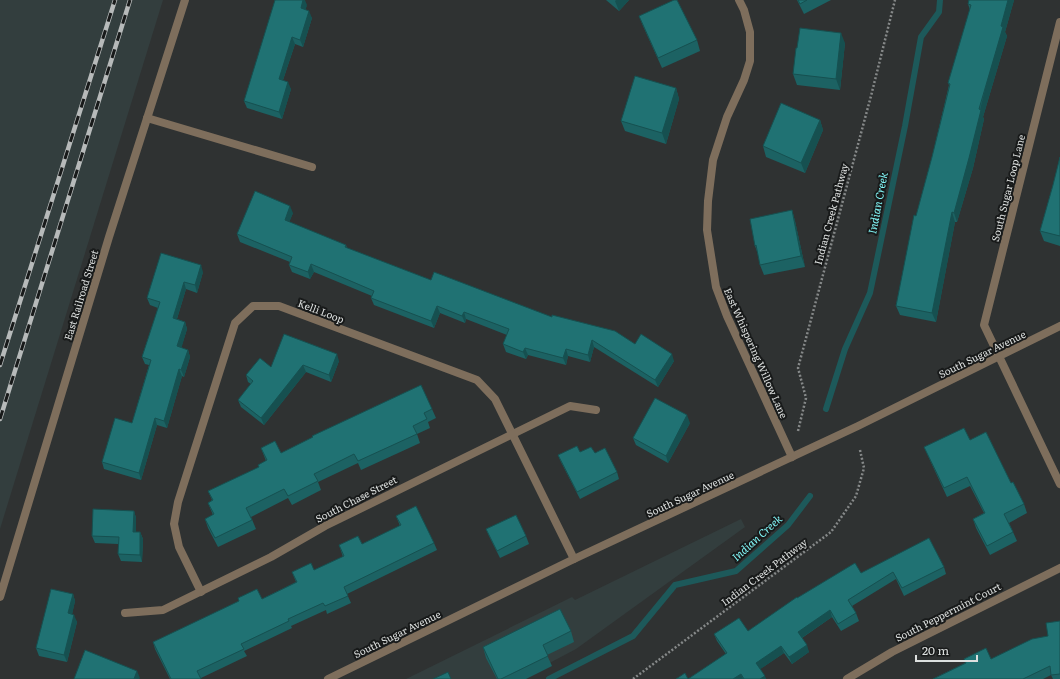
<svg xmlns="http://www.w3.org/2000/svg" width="1060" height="679" font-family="Literata,serif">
<rect width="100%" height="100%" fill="#2f3232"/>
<!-- built -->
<g fill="#333e3e">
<path d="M0,0H163L0,529Z"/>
<path d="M741,519L745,527L576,649L540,668L524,679H406L572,597L575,600Z"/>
</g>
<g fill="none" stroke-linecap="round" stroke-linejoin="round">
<!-- stream -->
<g stroke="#1d595a" stroke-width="6">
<path d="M826,409L845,349L870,293L905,126L921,37L939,12L940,0"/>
<path d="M549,679L633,636L675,585L736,571L788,525L810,496"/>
</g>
<!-- path -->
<g stroke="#868989" stroke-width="2.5" stroke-dasharray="2 2" stroke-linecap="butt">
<path d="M798,431L806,398L798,368L871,96L895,0"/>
<path d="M633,679L831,532L856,496L864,468L860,450"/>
</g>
<!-- service -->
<path stroke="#7e6e5c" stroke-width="8" d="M147,118L312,167"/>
<!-- minor -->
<g stroke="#7e6e5c" stroke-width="8">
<path d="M739,0L744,10L750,32V61L744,80L727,117L713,160L708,201L707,230L716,287L727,316L792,457"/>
<path d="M1060,22L984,325L1060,484"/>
<path d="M201,592L179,547L174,524L178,502L235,323L253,306H279L477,380L495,399L574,559"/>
<path d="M125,613L163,610L271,557L325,526L570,406L596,410"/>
<path d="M847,679L892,652L1060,568"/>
</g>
<!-- tertiary -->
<g stroke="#7e6e5c" stroke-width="8">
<path d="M0,597L109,237L185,0"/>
<path d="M328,679L574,559L858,426L1060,326"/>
</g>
<defs>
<g id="rail">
<path d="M0,365L115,0"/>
<path d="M0,419L130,0"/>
</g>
</defs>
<!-- rail casing -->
<use href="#rail" stroke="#b7baba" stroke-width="4.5"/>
<!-- rail -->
<use href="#rail" stroke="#181a1a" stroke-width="3" stroke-dasharray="9" stroke-linecap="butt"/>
</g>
<!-- wall -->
<g fill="#1c6263">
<path d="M606,0H629L619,11Z"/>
<path d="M797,0H831L804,14Z"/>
<path d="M969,0H1014L1005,32L1007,36L983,117L984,119L973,168L957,222H955L936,322L900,315L896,306L916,216L932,157L949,85L948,83L970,10L968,4Z"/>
<path d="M307,5L305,10L312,18L303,47L295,44L283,80L291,89L282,119L247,108L244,101Z"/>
<path d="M639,16L697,40L700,51L662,68L643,26Z"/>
<path d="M845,43L840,90L797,85L793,74Z"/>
<path d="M676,88L679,99L666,144L625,131L621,121Z"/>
<path d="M820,120L823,130L805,173L766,157L763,146Z"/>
<path d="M1060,157V246L1044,241L1040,231L1053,185Z"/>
<path d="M792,210L795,221L805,267L764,275L760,265L758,254L755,246Z"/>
<path d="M293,213L289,222L346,245L347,248L431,280L552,317L635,344L674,361L658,387L594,347L590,362L568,356L566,365L528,355L526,359L506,352L503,344L507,335L466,319L465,323L440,313L434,328L374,305L371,298L372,296L314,272L310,279L292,272L289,265L290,262L240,242L237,234Z"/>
<path d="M203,272L197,293L186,289L177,319L185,322L187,329L181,348L188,350L190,357L184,377L182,376L167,428L157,425L141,480L104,469L102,462L132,423L149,365L145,364L142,357L158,308L150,305L147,298Z"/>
<path d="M339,361L331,382L306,372L264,425L241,407L238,400L251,384L248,382L246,375L271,367Z"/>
<path d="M432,409L436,418L428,422L430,428L417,434L420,443L361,470L358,463L318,482L321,490L292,505L288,498L251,517L256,529L218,547L208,528L205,519L213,515L208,503L212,500L208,491L259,467L266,461L261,448L281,453Z"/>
<path d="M690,423L668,463L636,445L633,438Z"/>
<path d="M970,440L1011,483L1024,504L1027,513L1009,523L1017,541L990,555L976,528L973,519L984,513L970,486L947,497L928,456L924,447Z"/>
<path d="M580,452L595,453L617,472L619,479L580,499L561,462L558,455Z"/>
<path d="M134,511L136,518V532H140L143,539L142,562L121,561L118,554V544L95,543L92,536Z"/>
<path d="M396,516L434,543L437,550L347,594L351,603L327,614L326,610L291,626L292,628L244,651L247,656L201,678V679H170L155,649L153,642L262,599L296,582L292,572L314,570L343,557L339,545L362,544L400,526Z"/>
<path d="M486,529L526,536L529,544L500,558L489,536Z"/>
<path d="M944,567L946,574L904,596L896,579L852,606L856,613L859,621L841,631L832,617L802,638L809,652L792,664L784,653L760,669L766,679H676H688L726,654L717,641L714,634L748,631L797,598L861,573Z"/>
<path d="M73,594L75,601L72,614L77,622L67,662L39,656L36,648Z"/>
<path d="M1060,621V679H1053L1051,675L1043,679H933L965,663L964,659H991L1048,636Z"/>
<path d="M571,631L574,642L547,655L552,666L526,679H497L486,658L483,647Z"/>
</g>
<!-- shaded-wall -->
<g fill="#165050">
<path d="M303,0H305L307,5L304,15L301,8Z"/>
<path d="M616,0H629L619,11L615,1Z"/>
<path d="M1008,0H1014L1005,32L1007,36L983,117L984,119L973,168L957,222L954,213L1001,26Z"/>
<path d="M309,11L312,18L303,47L300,40Z"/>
<path d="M841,33L845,43L840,90L836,79Z"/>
<path d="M292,37L295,44L281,86L279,79Z"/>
<path d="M288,82L291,89L282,119L279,112Z"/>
<path d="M676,88L679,99L666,144L662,133Z"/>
<path d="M820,120L823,130L805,173L801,163Z"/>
<path d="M290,206L293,213L287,228L285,220Z"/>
<path d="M792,210L795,221L805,267L801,256Z"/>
<path d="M952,212L955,222L936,322L932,313Z"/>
<path d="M311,264L314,272L310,279L308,272Z"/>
<path d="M201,265L203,272L197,293L195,285Z"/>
<path d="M184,282L186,289L175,325L173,318Z"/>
<path d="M437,306L440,313L434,328L431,321Z"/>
<path d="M464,312L466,319L465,323L462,316Z"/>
<path d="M185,322L187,329L180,353L177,346Z"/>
<path d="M592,340L594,347L590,362L588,355Z"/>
<path d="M525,348L528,355L526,359L523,352Z"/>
<path d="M566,349L568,356L566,365L563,358Z"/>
<path d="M188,350L190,357L184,377L181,370Z"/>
<path d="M337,354L339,361L331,382L329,375Z"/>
<path d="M672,354L674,361L658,387L655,380Z"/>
<path d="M303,365L306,372L264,425L261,418Z"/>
<path d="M179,369L182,376L167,428L164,421Z"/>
<path d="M687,415L690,423L668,463L666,456Z"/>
<path d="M155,418L157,425L141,480L139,473Z"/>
<path d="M134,511L136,518V539L133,532Z"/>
<path d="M140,532L143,539L142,562L140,555Z"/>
<path d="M73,594L75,601L71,620L68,613Z"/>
<path d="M830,610L832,617L800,639L798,632Z"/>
<path d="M74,615L77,622L67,662L64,655Z"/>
<path d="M807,645L809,652L792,664L789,657Z"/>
<path d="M781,646L784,653L759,670L756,663Z"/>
<path d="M137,671L140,678L139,679H134Z"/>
<path d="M741,674L743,679H733Z"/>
<path d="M765,676L766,679H760Z"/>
</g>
<!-- building -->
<g fill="#207273" stroke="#165050">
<path d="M275,0H303L301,8L309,11L300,40L292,37L279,79L288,82L279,112L244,101Z"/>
<path d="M674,0H677L697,40L658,58L639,16Z"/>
<path d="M798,0H807L800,4Z"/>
<path d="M969,0H1008L1001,26L1003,27L979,109L981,110L969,158L954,213L952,212L932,313L896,306L914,215L916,216L932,157L950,84L948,83L971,5L968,4Z"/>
<path d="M800,28L841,33L836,79L793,74L796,48H797Z"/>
<path d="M635,76L676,88L662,133L621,121Z"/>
<path d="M781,103L820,120L801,163L763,146Z"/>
<path d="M1060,157V236L1040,231L1053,185Z"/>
<path d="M255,191L290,206L285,220L346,245L345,247L431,280L434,272L552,317V315L615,331L635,344L641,334L672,354L655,380L592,340L588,355L566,349L563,358L525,348L523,352L503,344L509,329L464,312L462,316L437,306L431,321L371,298L374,291L311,264L308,272L289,265L292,257L237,234Z"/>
<path d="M792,210L801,256L760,265L756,245L755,246L750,219Z"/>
<path d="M161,253L201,265L195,285L184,282L173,318L185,322L177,346L188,350L181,370L179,369L164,421L155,418L139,473L102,462L115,418L132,423L151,360L142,357L160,302L147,298Z"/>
<path d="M284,334L337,354L329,375L303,365L261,418L238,400L253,381L246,375L260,358L271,367Z"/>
<path d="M421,385L432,409L424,413L427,419L413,426L417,434L358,461L354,454L314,474L318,481L288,496L284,489L246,508L252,520L215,538L205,519L214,514L208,503L213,500L208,491L259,467L258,465L267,460L261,448L275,441L281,453L313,437L312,436Z"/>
<path d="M655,398L687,415L666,456L633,438Z"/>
<path d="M964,428L970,440L986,432L1011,483L1013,482L1024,504L1004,514L1013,532L987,546L973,519L985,513L967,477L944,488L924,447Z"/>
<path d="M577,446L580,452L591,447L595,453L605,448L617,472L577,492L558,455Z"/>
<path d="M416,506L434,543L344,587L348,596L325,606L323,603L288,619L289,621L241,644L244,649L197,671L201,679H171L153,642L239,601L238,598L257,589L262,599L297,582L292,572L311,563L314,570L344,556L339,545L358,536L362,544L401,525L396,516Z"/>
<path d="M93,509L134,511L133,532H140V555L118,554L119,537L92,536Z"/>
<path d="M516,515L526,536L497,551L486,529Z"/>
<path d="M929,538L944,567L902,588L893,572L848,600L856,613L838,624L830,610L798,632L807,645L789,657L781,646L756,663L765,676L760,679H744L741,674L733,679H676L685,673L688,679L727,653L714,634L739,618L748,631L797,597V598L855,563L861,573Z"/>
<path d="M51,589L73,594L68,613L74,615L64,655L36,648Z"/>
<path d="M560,609L571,631L543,645L548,656L501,679H498L483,647Z"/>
<path d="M1060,621V674L1051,675L1050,666L1023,679H933L966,663L964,659L986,648L991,659L1032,639L1048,636L1046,623Z"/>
<path d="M85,650L137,671L134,679H74Z"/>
<path d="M448,672L451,679H433Z"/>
</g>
<g text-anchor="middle" stroke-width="4" stroke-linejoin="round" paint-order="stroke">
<!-- street labels -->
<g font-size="10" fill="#dde0df" stroke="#181a1a">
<text transform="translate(1008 188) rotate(-76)" y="4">South Sugar Loop Lane</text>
<text transform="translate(831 214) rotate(-75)" y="4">Indian Creek Pathway</text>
<text transform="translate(81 295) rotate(-73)" y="4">East Railroad Street</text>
<text transform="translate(321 311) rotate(21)" y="4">Kelli Loop</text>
<text transform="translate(756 353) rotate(66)" y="4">East Whispering Willow Lane</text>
<text transform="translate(982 354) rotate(-26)" y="4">South Sugar Avenue</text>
<text transform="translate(690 494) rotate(-25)" y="4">South Sugar Avenue</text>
<text transform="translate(356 499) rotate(-27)" y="4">South Chase Street</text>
<text transform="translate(764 572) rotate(-37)" y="4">Indian Creek Pathway</text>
<text transform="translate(948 612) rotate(-27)" y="4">South Peppermint Court</text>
<text transform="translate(397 634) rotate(-26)" y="4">South Sugar Avenue</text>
</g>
<!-- water labels -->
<g font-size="11" font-style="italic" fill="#82f6f7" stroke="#181a1a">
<text transform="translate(878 203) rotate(-79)" y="4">Indian Creek</text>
<text transform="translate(757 538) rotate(-42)" y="4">Indian Creek</text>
</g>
</g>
<!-- scale -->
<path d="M916 655v6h61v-6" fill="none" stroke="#dde0df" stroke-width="2"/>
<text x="922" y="655" font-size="12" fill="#dde0df" stroke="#181a1a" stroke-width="3" paint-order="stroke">20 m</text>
</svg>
